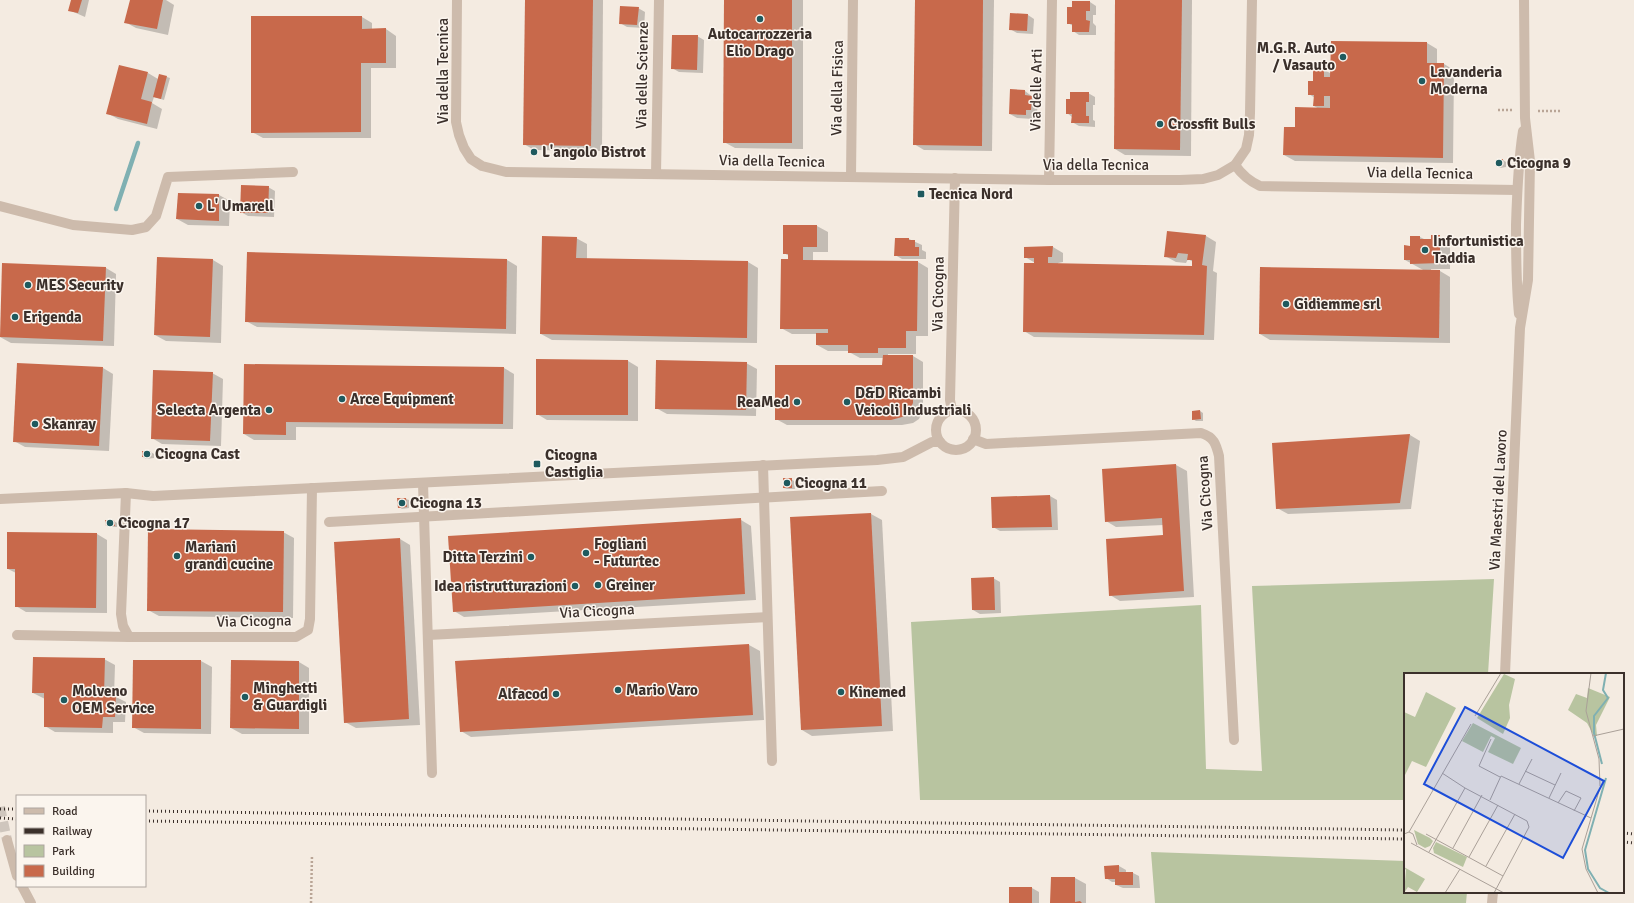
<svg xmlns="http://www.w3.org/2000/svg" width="1634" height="903" font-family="Signika,sans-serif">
<rect width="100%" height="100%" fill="#f4ebe1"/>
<!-- green -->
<g fill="#b8c4a0">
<path d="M1494,579L1488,674H1405V800H920L911,622L1201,605L1206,769L1262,771L1252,586Z"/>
<path d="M1151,852L1405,861V892H1467L1466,903H1155Z"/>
</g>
<!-- shadow -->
<g fill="#0003">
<path d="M72,0H89L85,17L69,10Z"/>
<path d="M131,0H166L174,5L168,35L136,28L125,22Z"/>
<path d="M526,0H603L602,151L534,150L524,144Z"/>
<path d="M725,0H803V149L735,148L724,142Z"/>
<path d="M916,0H994L992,151L924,150L914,144Z"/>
<path d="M1116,0H1192L1191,156L1125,155L1115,149Z"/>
<path d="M1090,2L1096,6V15H1093V23L1096,26V35H1079L1073,31V26L1068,23L1073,8Z"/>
<path d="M638,8L645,12L644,28L627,27L620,23Z"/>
<path d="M1028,15L1034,19L1033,34L1017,33L1010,29Z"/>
<path d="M362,17L372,23V30L386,29L396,36V68H371V138H263L252,132Z"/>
<path d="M697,36L704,40L703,73L679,72L672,68Z"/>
<path d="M1427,43L1437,49V64H1444L1454,70L1453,163L1295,161L1284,155L1296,128L1319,109L1314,106L1315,98L1309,94L1314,82V70H1324L1332,74Z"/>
<path d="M148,73L158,79L167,77L170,78L164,100L154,97L152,103L162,109L157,129L118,119L107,113Z"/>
<path d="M1011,91H1025L1038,101L1037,113H1033V119L1017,118L1010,114Z"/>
<path d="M1088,93L1095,97V105H1093V120L1095,121V127L1079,126L1072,122V117L1067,113Z"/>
<path d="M1503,160L1506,162V167L1500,168L1497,166Z"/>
<path d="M268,187L275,191L274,217L248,216L241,212Z"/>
<path d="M179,194L219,195L230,201L229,226L188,225L177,219Z"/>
<path d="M784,226H817L828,232V252H813V261L918,262L928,268V336H916V354H888V356H913L923,362V410L919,419L913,423L902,425H787L776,419L883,366L884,358H860L849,352V351H828L817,345V334H792L781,328L789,260V256L784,253Z"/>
<path d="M1168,232L1206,236L1216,242L1213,271L1217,273L1214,340L1034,337L1024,331L1037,264L1025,257L1053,247L1063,253V262L1058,263V264L1193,267V262L1188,259L1186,263L1176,262L1165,256Z"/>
<path d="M1439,236L1450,243V269H1431V271H1440L1450,277V343L1270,340L1260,334L1425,271L1405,260L1411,247L1420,237L1426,240H1432Z"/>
<path d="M576,238L587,244V259L748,262L758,268L757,343L552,340L541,334Z"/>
<path d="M909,239L922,245V250L926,252V259H902L895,255Z"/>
<path d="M213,260L223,266L221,343L166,341L155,335Z"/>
<path d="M507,260L517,266L516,334L257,327L246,321Z"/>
<path d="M106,268L116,274L114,346L11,343L0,337Z"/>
<path d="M537,360L628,361L638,367V421L547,420L537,414Z"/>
<path d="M746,363L757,369L756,416L667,414L656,408Z"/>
<path d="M245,365L504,368L514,374L513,429L296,427V440H254L244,434Z"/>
<path d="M103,368L113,374L109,451L25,447L14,441Z"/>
<path d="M212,373L223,379L221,446L162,444L152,438Z"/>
<path d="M1200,411L1203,413V421H1196L1193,419Z"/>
<path d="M1410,435L1420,441L1411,509L1288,514L1277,508L1274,444Z"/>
<path d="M151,452L154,454V458L146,459L143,457Z"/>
<path d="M1176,465L1187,471L1194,597L1120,601L1110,595L1164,536V525L1116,527L1106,521L1103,470Z"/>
<path d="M791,479L794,481L795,489H787L784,488Z"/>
<path d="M1050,496L1057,500L1058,530L1000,531L993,527Z"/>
<path d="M406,499L409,500V508L402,509L399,507Z"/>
<path d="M871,514L882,520L893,731L812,736L802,730Z"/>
<path d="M741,520L751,526L756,600L464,617L454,611Z"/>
<path d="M114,521L117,523V527H110L107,526Z"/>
<path d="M283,532L294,538L293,618L159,616L148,610Z"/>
<path d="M97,534L107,540V613L26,612L16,606V573L8,569Z"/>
<path d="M400,539L410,545L420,725L356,728L345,722Z"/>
<path d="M993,578L1000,582L1001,613L980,614L973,610Z"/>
<path d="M749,645L760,651L764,720L471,737L461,731L457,662Z"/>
<path d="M104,659L115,665L114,696L126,702L125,722H113V733L55,732L45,726V699L33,693Z"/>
<path d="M134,661H201L212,667L211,734L144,733L133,727Z"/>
<path d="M299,662L309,668V734H242L231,728Z"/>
<path d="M1119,866L1126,870V873H1133L1139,876L1140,888H1123L1116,885V882H1112L1106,878L1105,867Z"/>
<path d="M1052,878H1075L1086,884V903H1051Z"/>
<path d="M1032,888L1039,892V903H1010Z"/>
</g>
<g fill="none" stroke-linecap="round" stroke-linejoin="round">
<!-- stream -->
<path stroke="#7fb0b2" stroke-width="4.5" d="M116,209L138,143"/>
</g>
<!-- building -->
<g fill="#c8694b">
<path d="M71,0H82L78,13L68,11Z"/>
<path d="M130,0H163L157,29L124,23Z"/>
<path d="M525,0H593L591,146L523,145Z"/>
<path d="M724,0H792V143H723Z"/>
<path d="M915,0H983L982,146L913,145Z"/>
<path d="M1115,0H1182L1180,150L1114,149Z"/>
<path d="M1072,1H1090V11H1086V20L1090,21L1089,32H1072V24H1067V7H1072Z"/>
<path d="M620,6L639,7L637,25L619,24Z"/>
<path d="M1010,13L1028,14L1027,31L1009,30Z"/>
<path d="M251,16H362V29L386,28V63H361V132L251,133Z"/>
<path d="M672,35H698L697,70L671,69Z"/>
<path d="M1331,41L1427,42V63H1444L1443,158L1283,155L1284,127H1295V107L1330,108V96H1324V106H1313L1314,95H1308V81H1313V69H1324V77H1330Z"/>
<path d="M119,65L148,72L141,99L152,102L147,124L106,114Z"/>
<path d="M159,74L167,76L161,99L153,97Z"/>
<path d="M1010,89L1025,90V95L1032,96L1031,110H1026V115L1009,114Z"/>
<path d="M1070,92H1089V102H1086V116H1089V123H1071L1072,114H1066V99H1070Z"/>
<path d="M1503,159V166H1496V160Z"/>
<path d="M241,185L269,186L268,213H240Z"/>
<path d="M178,193L219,194V221L176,219Z"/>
<path d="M783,225H817V247H803V260L918,261L917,331H906V348H878V353H848V345H816V333H828V329H780L781,259H788V254H783Z"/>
<path d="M1167,231L1206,235L1202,265L1207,266L1204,335L1023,332L1024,263H1034V258H1024V247L1053,246L1052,257H1048V263L1192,266V260H1187L1188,254L1178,253L1176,258L1164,257Z"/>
<path d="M1431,235H1440V263L1410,264V260H1404V245L1410,246V236H1420V239H1431Z"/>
<path d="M542,236L577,237L576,258L748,261L747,338L540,334Z"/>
<path d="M895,238H909V240H915V247H919V256H894Z"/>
<path d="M247,252L507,259L506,329L245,322Z"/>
<path d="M157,257L213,259L210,337L154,335Z"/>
<path d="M2,263L106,267L103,341L0,337Z"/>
<path d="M1260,267L1440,270L1439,338L1259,334Z"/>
<path d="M883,355H913V403L908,413L902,417L891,420H775V365H882Z"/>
<path d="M536,359L628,360V415H536Z"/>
<path d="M656,360L747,362L746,410L655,409Z"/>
<path d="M17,363L103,367L99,446L13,442Z"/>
<path d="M244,364L504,367L503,424L286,422V435L243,434Z"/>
<path d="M153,370L213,372L210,441L151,439Z"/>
<path d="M1200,410L1201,419L1192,420V411Z"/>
<path d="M1410,434L1400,503L1276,509L1272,443Z"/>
<rect x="142" y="451" width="9" height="6"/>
<path d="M1176,464L1184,591L1109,596L1106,539L1163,535L1162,518L1105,522L1102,469Z"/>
<rect x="783" y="478" width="9" height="10"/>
<path d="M1050,495L1052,527L992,528L991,497Z"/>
<path d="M397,498H406L407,507L398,508Z"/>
<path d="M871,513L882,726L801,730L790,517Z"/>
<path d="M741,518L745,594L453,612L448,536Z"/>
<path d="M105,520H114L115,526H106Z"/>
<path d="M148,529L284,531L283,612L147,611Z"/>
<path d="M7,532L97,533L96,608L15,607V569H7Z"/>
<path d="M400,538L409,719L344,723L334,542Z"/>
<path d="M994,577L995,610H972L971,578Z"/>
<path d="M749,644L753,715L460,732L455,661Z"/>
<path d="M33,657L105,658L104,695H116L115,717H103L102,728L44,727V693H32Z"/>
<path d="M133,660H201V729L132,728Z"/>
<path d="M231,660L299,661V729L230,728Z"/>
<path d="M1119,865V872H1133V885H1115V879H1105L1104,866Z"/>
<path d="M1051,877H1075V902L1080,901L1082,903H1050Z"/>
<rect x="1009" y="887" width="23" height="16"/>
</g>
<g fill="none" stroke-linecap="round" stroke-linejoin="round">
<!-- minor-tunnel -->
<path stroke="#cfc6bd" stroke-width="10" stroke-dasharray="10 5" stroke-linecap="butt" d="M0,807L7,840"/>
<!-- path -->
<g stroke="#b9a596" stroke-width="2.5" stroke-dasharray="2 2" stroke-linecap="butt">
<path d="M1498,110H1513"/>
<path d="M1538,111H1561"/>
<path d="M311,903L312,855"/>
</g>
<!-- minor -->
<g stroke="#cdbbac" stroke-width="10">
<path d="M457,0L456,122L459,135L464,148L471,159L482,166L506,172L1049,180H1180L1203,179L1218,175L1235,165L1246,149L1249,135L1250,113L1252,0"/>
<path d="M1235,165C1242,175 1249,181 1260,186L1517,190"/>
<path d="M656,174L659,0"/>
<path d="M851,176L853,0"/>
<path d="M1049,180L1052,0"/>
<path d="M0,206L73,225L132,230L146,227L156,216L168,177L293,172"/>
<path d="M1519,314C1516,284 1516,256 1516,225C1517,193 1518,162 1523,131"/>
<circle cx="956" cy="430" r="20"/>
<path d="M952,411L950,400L955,178"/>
<path d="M973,439L986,444L1201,433C1214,437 1216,444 1219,456L1234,740"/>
<path d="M763,465L772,761"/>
<path d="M423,483L432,773"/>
<path d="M126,493L121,614L123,626L129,637H296L308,630L310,619L312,488"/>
<path d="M0,499L126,493L153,496L877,460L903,457L932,442H940"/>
<path d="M329,522L882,491"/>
<path d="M17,635L129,637"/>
<path d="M428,635L767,617"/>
<path d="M1505,674L1520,328L1528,280L1530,161L1525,118L1524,0"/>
<path d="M7,840L17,876"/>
<path d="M22,886L31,903"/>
<path d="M1492,903L1493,892"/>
</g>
<!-- rail -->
<g stroke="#3b302b" stroke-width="3" stroke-dasharray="1 3" stroke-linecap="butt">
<path d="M0,809H17"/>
<path d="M145,811L1405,830"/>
<path d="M0,818L17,819"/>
<path d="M145,821L1405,839"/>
<path d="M1623,833L1634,834"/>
<path d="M1623,842L1634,843"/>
</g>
</g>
<!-- markers -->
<g fill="#1f5a5e" stroke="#fbf5ee" stroke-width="1.5">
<circle cx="760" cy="19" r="4"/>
<circle cx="1343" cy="57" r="4"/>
<circle cx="1422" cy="81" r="4"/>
<circle cx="1160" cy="124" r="4"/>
<circle cx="534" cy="152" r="4"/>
<circle cx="1499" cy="163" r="4"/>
<rect x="917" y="190" width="8" height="8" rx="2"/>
<circle cx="199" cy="206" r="4"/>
<circle cx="1425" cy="250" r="4"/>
<circle cx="28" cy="285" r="4"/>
<circle cx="1286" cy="304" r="4"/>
<circle cx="15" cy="317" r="4"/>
<circle cx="342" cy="399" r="4"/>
<circle cx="797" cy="402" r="4"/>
<circle cx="847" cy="402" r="4"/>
<circle cx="269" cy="410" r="4"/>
<circle cx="35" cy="424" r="4"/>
<circle cx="147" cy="454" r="4"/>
<rect x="533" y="460" width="8" height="8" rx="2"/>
<circle cx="787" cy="483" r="4"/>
<circle cx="402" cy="503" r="4"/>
<circle cx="110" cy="523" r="4"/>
<circle cx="586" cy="553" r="4"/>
<circle cx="177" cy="556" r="4"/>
<circle cx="531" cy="557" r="4"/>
<circle cx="598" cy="585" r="4"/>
<circle cx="575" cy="586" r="4"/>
<circle cx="618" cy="690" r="4"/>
<circle cx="841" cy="692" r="4"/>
<circle cx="556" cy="694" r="4"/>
<circle cx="245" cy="697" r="4"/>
<circle cx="64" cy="700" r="4"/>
</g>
<g text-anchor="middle" stroke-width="3" stroke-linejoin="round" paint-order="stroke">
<!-- poi labels -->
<g font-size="15" font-weight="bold" fill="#3b302b" stroke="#fbf5ee" text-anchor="start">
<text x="760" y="39" text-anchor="middle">Autocarrozzeria<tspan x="760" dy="17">Elio Drago</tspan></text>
<text x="1335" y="53" text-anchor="end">M.G.R. Auto<tspan x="1335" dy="17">/ Vasauto</tspan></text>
<text x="1430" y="77">Lavanderia<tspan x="1430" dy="17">Moderna</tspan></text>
<text x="1168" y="129">Crossfit Bulls</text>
<text x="542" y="157">L'angolo Bistrot</text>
<text x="1507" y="168">Cicogna 9</text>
<text x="929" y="199">Tecnica Nord</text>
<text x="207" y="211">L' Umarell</text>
<text x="1433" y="246">Infortunistica<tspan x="1433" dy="17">Taddia</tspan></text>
<text x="36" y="290">MES Security</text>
<text x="1294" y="309">Gidiemme srl</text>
<text x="23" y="322">Erigenda</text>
<text x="855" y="398">D&amp;D Ricambi<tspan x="855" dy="17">Veicoli Industriali</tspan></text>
<text x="350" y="404">Arce Equipment</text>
<text x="789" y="407" text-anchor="end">ReaMed</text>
<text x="261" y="415" text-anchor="end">Selecta Argenta</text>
<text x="43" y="429">Skanray</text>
<text x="155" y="459">Cicogna Cast</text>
<text x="545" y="460">Cicogna<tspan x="545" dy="17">Castiglia</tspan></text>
<text x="795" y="488">Cicogna 11</text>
<text x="410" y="508">Cicogna 13</text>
<text x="118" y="528">Cicogna 17</text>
<text x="594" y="549">Fogliani<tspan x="594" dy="17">- Futurtec</tspan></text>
<text x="185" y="552">Mariani<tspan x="185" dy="17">grandi cucine</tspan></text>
<text x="523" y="562" text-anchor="end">Ditta Terzini</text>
<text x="606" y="590">Greiner</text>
<text x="567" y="591" text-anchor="end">Idea ristrutturazioni</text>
<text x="253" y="693">Minghetti<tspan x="253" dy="17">&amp; Guardigli</tspan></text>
<text x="626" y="695">Mario Varo</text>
<text x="72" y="696">Molveno<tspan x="72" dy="17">OEM Service</tspan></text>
<text x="849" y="697">Kinemed</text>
<text x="548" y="699" text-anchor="end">Alfacod</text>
</g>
<!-- street labels -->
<g font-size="15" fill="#3b302b" stroke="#fbf5ee">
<text transform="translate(443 71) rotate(-90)" y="5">Via della Tecnica</text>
<text transform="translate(642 75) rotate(-89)" y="5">Via delle Scienze</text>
<text transform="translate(837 88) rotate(-89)" y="5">Via della Fisica</text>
<text transform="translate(1036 90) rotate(-89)" y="5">Via delle Arti</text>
<text transform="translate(772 161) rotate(1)" y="5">Via della Tecnica</text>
<text x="1096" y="170">Via della Tecnica</text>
<text transform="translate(1420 173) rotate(1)" y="5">Via della Tecnica</text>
<text transform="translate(938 294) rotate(-89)" y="5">Via Cicogna</text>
<text transform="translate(1205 493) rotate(-94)" y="5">Via Cicogna</text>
<text transform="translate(1498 500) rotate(-87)" y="5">Via Maestri del Lavoro</text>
<text transform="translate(597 611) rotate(-3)" y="5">Via Cicogna</text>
<text transform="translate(254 621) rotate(-1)" y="5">Via Cicogna</text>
</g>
</g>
<!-- overview -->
<g transform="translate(1404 673)">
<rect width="220" height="220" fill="#f4ebe1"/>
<path d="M100,1L111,6L105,32L106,45L99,61L73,45ZM184,15L206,24L192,52L193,63H190L183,50L164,37L172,21L183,25ZM22,19L52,35L22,94L8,88L0,104V39L11,44ZM69,50L117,75L109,91L84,79L91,65L87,63L79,79L58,68ZM10,157L26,165L29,168L26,173L21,175L14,171ZM32,169L63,184L59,194L30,180L29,175ZM0,194L21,206L13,219L4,214L0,220L2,197Z" fill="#b8c4a0"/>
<path fill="none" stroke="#7fb0b2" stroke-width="2" d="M198,91L190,60V43L204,25L199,17L202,0M202,105L181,177L184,196L196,215L205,220"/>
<path fill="none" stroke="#aaa098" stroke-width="1" d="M187,0L182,38L195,86L196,113M71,43L97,0M189,63L220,56M87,66L75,93L96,104M121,98L151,112M38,100L61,115M115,111L128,86M145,125L157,100M86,127L97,103L187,145M154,130L162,118L177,125L170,138M5,159L67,51M0,161L5,159L9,161L13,172M22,161L99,203M7,170L100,220M49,175L78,122M25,179L61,115L123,148L125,154L90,220M65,184L94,132M82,193L111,141M41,220L56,196M194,220L182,196L178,176L195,118"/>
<path fill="#1d4ed8" fill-opacity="0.15" stroke="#1d4ed8" stroke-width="2" d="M61,34L200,108L159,185L20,111Z"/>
<rect width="220" height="220" fill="none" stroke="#3b302b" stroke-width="2"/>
</g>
<!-- legend -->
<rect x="16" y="795" width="130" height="92" fill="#fbf5ee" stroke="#aea6a0"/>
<rect x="24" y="808" width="20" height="6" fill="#cdbbac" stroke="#aea6a0"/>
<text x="52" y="815" font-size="12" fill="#3b302b">Road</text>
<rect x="24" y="828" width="20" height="6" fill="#3b302b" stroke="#aea6a0"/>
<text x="52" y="835" font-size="12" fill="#3b302b">Railway</text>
<rect x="24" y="845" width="20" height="12" fill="#b8c4a0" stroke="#aea6a0"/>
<text x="52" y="855" font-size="12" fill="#3b302b">Park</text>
<rect x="24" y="865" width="20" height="12" fill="#c8694b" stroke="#aea6a0"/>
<text x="52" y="875" font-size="12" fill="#3b302b">Building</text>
</svg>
